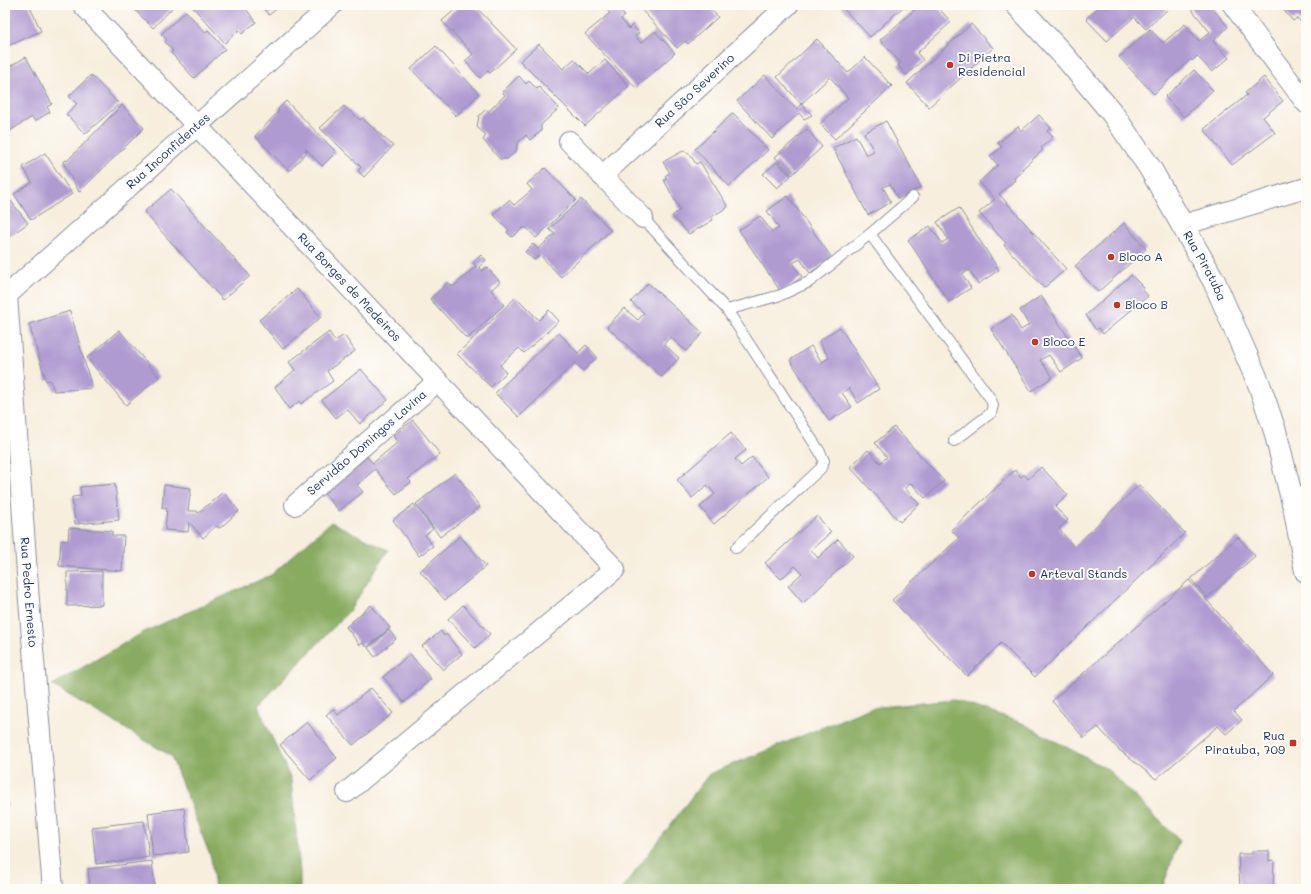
<svg xmlns="http://www.w3.org/2000/svg" width="1311" height="894" font-family="Mali,sans-serif">
<rect width="100%" height="100%" fill="#fdfcf7"/>
<filter id="ink" filterUnits="userSpaceOnUse"><feTurbulence type="fractalNoise" baseFrequency=".025" numOctaves="2"/><feDisplacementMap in="SourceGraphic" scale="8" xChannelSelector="R" yChannelSelector="G"/><feConvolveMatrix kernelMatrix="1 2 1 2 8 2 1 2 1" color-interpolation-filters="sRGB"/></filter>
<filter id="wash" filterUnits="userSpaceOnUse"><feTurbulence type="fractalNoise" baseFrequency=".012" numOctaves="4" result="noise"/><feDisplacementMap in="SourceGraphic" scale="16" xChannelSelector="R" yChannelSelector="G"/><feGaussianBlur stdDeviation="0.9" result="paint"/><feColorMatrix in="noise" values="0 0 0 0 0 0 0 0 0 0 0 0 0 0 0 0 0 1.4 0 .05"/><feComposite in="paint" operator="in"/></filter>
<g filter="url(#wash)">
<rect width="100%" height="100%" fill="#f7eedd"/>
<!-- forest -->
<g fill="#89ab60" stroke="#526d5f">
<path d="M331,522L388,550L350,610L258,706L291,780L300,872V889H215L211,858L171,756L52,685L144,632L271,575Z"/>
<path d="M954,700L1022,723L1107,769L1179,840L1162,889H622L709,774L870,708Z"/>
</g>
<g id="blocks">
<!-- building -->
<g fill="#b09bd1">
<path d="M5,5H29L41,31L6,47Z"/>
<path d="M130,5H175L153,28Z"/>
<path d="M191,5H243L256,22L242,34L239,30L225,43Z"/>
<path d="M260,5H281L269,15Z"/>
<path d="M460,5H474L516,49L490,73L488,71L480,78L465,61L473,54L442,21Z"/>
<path d="M602,5H627L620,11L625,16L621,19L629,29L632,25L639,33L635,36L641,43L655,31L675,53L636,88L585,34L610,13Z"/>
<path d="M637,5H707L718,17L688,44L685,41L677,48Z"/>
<path d="M711,5H721L716,10Z"/>
<path d="M840,5H911L906,9L904,6L870,37Z"/>
<path d="M920,5H936L951,22L917,53L923,60L906,75L898,65L901,63L880,40Z"/>
<path d="M1065,5H1073L1069,9Z"/>
<path d="M1101,5H1162L1167,10L1146,29L1134,17L1107,41L1086,19Z"/>
<path d="M1188,5H1210L1228,27L1213,41L1229,58L1212,72L1197,56L1192,61L1191,59L1154,94L1119,57L1150,29L1163,43L1185,24L1199,41L1210,32Z"/>
<path d="M1279,5H1306V27L1297,18L1293,21Z"/>
<path d="M186,11L205,33L208,30L225,49L194,78L171,53L173,51L165,42L167,40L161,34Z"/>
<path d="M971,24L993,48L929,107L907,83Z"/>
<path d="M817,39L848,73L865,57L892,86L835,139L820,124L848,98L830,77L801,104L777,77Z"/>
<path d="M539,44L563,69L574,59L589,74L605,60L629,86L585,126L520,61Z"/>
<path d="M436,46L479,94L456,116L411,69Z"/>
<path d="M26,57L52,104L47,107L50,112L35,121L32,117L8,132L5,89L8,87L5,81L9,78L5,69Z"/>
<path d="M1194,70L1213,90L1184,117L1165,97Z"/>
<path d="M91,75L119,104L85,134L66,114L77,104L69,96Z"/>
<path d="M765,75L796,109L801,104L812,115L804,119L799,113L772,139L737,101Z"/>
<path d="M519,76L526,84L529,81L537,89L539,87L559,108L541,125V131L530,140L526,135L517,144L516,151L507,159H500L483,140L486,135L477,127L479,116L486,109L488,112L505,95L502,92Z"/>
<path d="M1264,77L1283,101L1263,117L1275,133L1232,165L1204,129L1247,95L1245,93Z"/>
<path d="M286,101L336,152L322,166L306,149L305,151L307,152L289,171L255,136L279,111L278,109Z"/>
<path d="M122,105L144,128L79,192L63,162L66,160L67,161Z"/>
<path d="M344,106L360,120L362,118L393,146L364,177L358,171L361,167L320,128Z"/>
<path d="M733,113L768,150L729,186L695,149Z"/>
<path d="M1039,115L1051,128L1047,131L1053,137L1041,148L1043,150L1022,169L1023,170L1014,178L1015,180L999,194L1066,269L1044,288L1004,245L1006,243L979,213L995,199L979,182L998,165L990,156L1002,147L998,143L1018,126L1021,131Z"/>
<path d="M886,121L921,187L898,199L890,184L883,187L891,202L868,215L833,148L856,136L866,155L874,151L864,133Z"/>
<path d="M807,129L822,147L792,175L775,157Z"/>
<path d="M683,151L689,153L696,164L700,162L728,207L711,217L713,220L689,234L672,216L680,210L664,180L667,179L665,176L670,173L663,162Z"/>
<path d="M45,153L72,194L31,220L14,194L32,182L23,167Z"/>
<path d="M777,162L791,176L777,188L763,174Z"/>
<path d="M545,168L576,200L536,238L527,228H523L512,237L507,232L509,230L493,214L509,200L514,205L532,190L527,184Z"/>
<path d="M171,189L250,276L223,300L144,212Z"/>
<path d="M7,196L28,223L6,239L5,197Z"/>
<path d="M788,196L832,258L810,273L800,259L793,263L802,277L781,292L739,230L760,216L772,232L779,228L767,211Z"/>
<path d="M581,199L611,230L561,277L540,255L534,260L525,252L533,244L538,249L555,234L549,229Z"/>
<path d="M959,208L999,270L978,284L969,270L962,274L971,288L949,302L908,240L930,226L942,243L948,239L937,222Z"/>
<path d="M1124,223L1146,249L1098,292L1075,266Z"/>
<path d="M481,255L486,260L479,267L482,271L487,267L500,282L491,290L504,305L467,339L430,299L448,282L453,287L476,266L473,263Z"/>
<path d="M1131,275L1144,288L1142,289L1148,296L1103,334L1099,328L1096,330L1086,315Z"/>
<path d="M648,283L703,333L686,351L670,337L664,344L679,358L662,377L607,327L624,308L638,320L644,313L631,302Z"/>
<path d="M297,289L321,317L283,349L259,320Z"/>
<path d="M1041,296L1082,358L1061,372L1049,355L1040,360L1053,377L1031,391L991,329L1012,315L1021,330L1029,325L1020,310Z"/>
<path d="M516,297L539,320L549,310L559,321L524,353L519,348L500,365L506,373L491,387L457,354Z"/>
<path d="M70,311L92,388L54,391L50,380L46,381L29,324Z"/>
<path d="M840,327L879,389L858,403L849,388L842,393L852,407L829,421L790,360L811,346L822,362L829,358L819,341Z"/>
<path d="M119,330L159,377L126,405L87,358Z"/>
<path d="M329,332L335,341L344,335L355,351L327,371L333,381L301,404L300,401L289,409L275,387L295,370L289,362Z"/>
<path d="M559,333L578,353L586,345L597,357L583,371L575,363L519,417L495,393Z"/>
<path d="M361,369L388,400L360,424L347,409L336,418L322,400Z"/>
<path d="M413,420L440,454L408,479L411,482L396,494L375,469L357,485L363,492L339,511L323,492L367,457L373,463L398,442L393,436Z"/>
<path d="M894,427L944,481L925,498L911,483L905,488L919,504L900,522L850,467L868,450L880,463L887,457L875,443Z"/>
<path d="M731,433L746,450L735,459L741,466L752,457L768,477L714,524L700,507L715,494L707,485L692,498L677,480Z"/>
<path d="M1041,467L1068,495L1055,507L1068,520L1059,529L1074,547L1139,485L1185,533L1035,677L1001,643L967,676L892,600L959,538L951,530L1015,470L1021,477L1024,474L1028,479Z"/>
<path d="M455,473L480,507L440,537L416,504Z"/>
<path d="M115,484L119,520L75,524L72,497L81,496L80,487Z"/>
<path d="M164,485L191,488L188,511H197L198,513L223,492L239,511L220,528L216,526L203,538L189,522L188,532L165,530L167,508H162Z"/>
<path d="M414,504L433,529L425,535L433,546L419,556L393,520Z"/>
<path d="M817,516L831,532L811,550L818,558L838,539L853,556L803,603L788,586L802,573L795,566L781,579L765,563Z"/>
<path d="M69,528L112,531V536H124L122,571L59,566L61,540L68,541Z"/>
<path d="M460,536L486,566L445,600L420,571Z"/>
<path d="M1238,537L1255,556L1207,598L1191,579Z"/>
<path d="M102,571V605L67,606V572Z"/>
<path d="M1189,580L1273,675L1234,711L1242,720L1226,734L1218,726L1156,779L1118,749L1098,727L1084,738L1052,701Z"/>
<path d="M371,605L390,628L367,647L363,643L360,645L346,627Z"/>
<path d="M463,605L490,634L475,648L448,619Z"/>
<path d="M389,630L396,639L375,657L368,648Z"/>
<path d="M441,631L444,636L446,634L462,654L443,670L422,646Z"/>
<path d="M410,654L431,679L404,702L383,677Z"/>
<path d="M371,688L393,713L353,745L326,715L333,709L338,715Z"/>
<path d="M307,722L337,758L310,780L280,745Z"/>
<path d="M5,802L8,803L5,812Z"/>
<path d="M184,808L189,852L153,856L148,813Z"/>
<path d="M144,821L149,857L96,864L92,827Z"/>
<path d="M1252,851H1269V861L1274,860L1273,889H1240L1238,854H1252Z"/>
<path d="M152,861L155,889H90L88,869Z"/>
</g>
</g>
</g>
<g filter="url(#ink)">
<use href="#blocks" fill-opacity="0" stroke="#898e9e" stroke-width="1"/>
<g fill="none" stroke-linecap="round" stroke-linejoin="round">
<defs>
<g id="service">
<path d="M643,218L727,310L781,295L809,282L870,234L913,197"/>
<path d="M870,234L990,398L993,405L991,413L954,441"/>
<path d="M727,310L820,452L824,461L821,468L736,548"/>
</g>
<g id="minor">
<path id="s1" d="M83,5L615,569L347,792"/>
<path d="M1233,5L1306,103"/>
<path d="M569,141L643,218"/>
<path id="s2" d="M602,176L788,5"/>
<path d="M1183,225L1306,188"/>
<path id="s3" d="M7,295L29,601L53,889"/>
<path id="s4" d="M5,297L332,5"/>
<path id="s5" d="M295,505L438,381"/>
</g>
<g id="secondary">
<path id="s6" d="M1017,5L1066,58L1112,113L1150,168L1214,281L1259,384L1275,431L1295,511L1306,571"/>
</g>
</defs>
<!-- service casing -->
<use href="#service" stroke="#898e9e" stroke-width="12"/>
<!-- minor casing -->
<use href="#minor" stroke="#898e9e" stroke-width="22"/>
<!-- secondary casing -->
<use href="#secondary" stroke="#898e9e" stroke-width="24"/>
<!-- service -->
<use href="#service" stroke="#fff" stroke-width="10"/>
<!-- minor -->
<use href="#minor" stroke="#fff" stroke-width="20"/>
<!-- secondary -->
<use href="#secondary" stroke="#fff" stroke-width="22"/>
</g>
</g>
<!-- markers -->
<g fill="#c8321e" stroke="#fdfcf7" stroke-width="1.5">
<circle cx="950" cy="65" r="4"/>
<circle cx="1111" cy="257" r="4"/>
<circle cx="1117" cy="305" r="4"/>
<circle cx="1035" cy="342" r="4"/>
<circle cx="1032" cy="574" r="4"/>
<rect x="1289" y="739" width="8" height="8" rx="2"/>
</g>
<g text-anchor="middle" stroke-width="4" stroke-linejoin="round" paint-order="stroke">
<!-- poi labels -->
<g font-size="12" fill="#1b2f5e" stroke="#fdfcf7" text-anchor="start">
<text x="958" y="62">Di Pietra<tspan x="958" dy="14">Residencial</tspan></text>
<text x="1119" y="261">Bloco A</text>
<text x="1125" y="309">Bloco B</text>
<text x="1043" y="346">Bloco E</text>
<text x="1040" y="578">Arteval Stands</text>
<text x="1285" y="740" text-anchor="end">Rua<tspan x="1285" dy="14">Piratuba, 709</tspan></text>
</g>
<!-- street labels -->
<g font-size="12" fill="#1b2f5e" stroke="#fdfcf7">
<text dy="4" stroke="none"><textPath href="#s2" startOffset="126">Rua São Severino</textPath></text>
<text dy="4" stroke="none"><textPath href="#s4" startOffset="219">Rua Inconfidentes</textPath></text>
<text dy="4" stroke="none"><textPath href="#s6" startOffset="323">Rua Piratuba</textPath></text>
<text dy="4" stroke="none"><textPath href="#s1" startOffset="388">Rua Borges de Medeiros</textPath></text>
<text dy="4" stroke="none"><textPath href="#s5" startOffset="95">Servidão Domingos Lavina</textPath></text>
<text dy="4" stroke="none"><textPath href="#s3" startOffset="298">Rua Pedro Ernesto</textPath></text>
</g>
</g>
<!-- margin -->
<rect width="1311" height="894" fill="none" stroke="#fdfcf7" stroke-width="20"/>
</svg>
